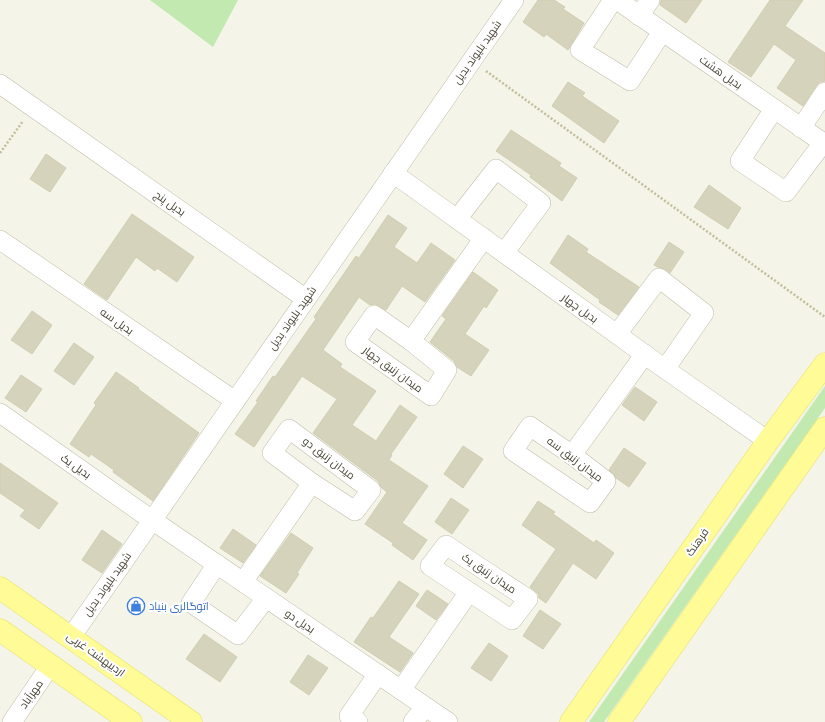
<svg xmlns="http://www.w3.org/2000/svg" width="825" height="722" font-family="'Golos Text',Cairo,sans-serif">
<rect width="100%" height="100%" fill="#f4f4e8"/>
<!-- green -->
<g fill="#c1e9b0">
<path d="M150,0H238L213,47Z"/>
<path d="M825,386V408L604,722H589Z"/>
</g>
<!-- building -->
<g fill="#d6d3bd" stroke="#d1cdb0">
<path d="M538,0H554L565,7L563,9L584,23L568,50L546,34L544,37L523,22Z"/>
<path d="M661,0H702L686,23L660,5Z"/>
<path d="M770,0H803L785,26L825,53V81L820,82L816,86L803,106L777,88L796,60L774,44L751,77L728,62Z"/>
<path d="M568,82L585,93L582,96L619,121L604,143L552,106Z"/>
<path d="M511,130L561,163L559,166L577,178L562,201L530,177L531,175L496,151Z"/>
<path d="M46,154L66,168L50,192L30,179Z"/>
<path d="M709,185L741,208L728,229L694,207Z"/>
<path d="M132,214L194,257L177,282L157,268L155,271L136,257L107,300L84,284Z"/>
<path d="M388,215L407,228L394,247L417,263L431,243L455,260L425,302L402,286L386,310L375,304L370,305L359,297L323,350L342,364L340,367L376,391L352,425L376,441L400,405L417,417L391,454L392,455L389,460L428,486L402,523L427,540L413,560L392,545L393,543L365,524L387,492L382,488L378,481L313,433L337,399L302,376L254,447L235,434L258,402L256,401L273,376L275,377L316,319L314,317L356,256L359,258Z"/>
<path d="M568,235L588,249L586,252L639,287L618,315L599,302L600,300L550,263Z"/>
<path d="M669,242L684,252L670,273L665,269L658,267L654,265Z"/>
<path d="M473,272L498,290L486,308L484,306L465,334L489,350L471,376L457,367L454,361L430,342L446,319L442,316Z"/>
<path d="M32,311L52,325L32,354L11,340Z"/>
<path d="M74,343L94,357L74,385L54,371Z"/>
<path d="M116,372L139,388L138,389L199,433L153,501L113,472L114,470L91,454L89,457L70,444L96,405L94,403Z"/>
<path d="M21,375L42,389L26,412L5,398Z"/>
<path d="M635,387L657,402L644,421L622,405Z"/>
<path d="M463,446L483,459L463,488L444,474Z"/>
<path d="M624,448L646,463L629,487L616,478L609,470Z"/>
<path d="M0,463L58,503L39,529L20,516L25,510L0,493Z"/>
<path d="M451,498L469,510L452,534L435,522Z"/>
<path d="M538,501L555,512L553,514L594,543L596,540L614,553L596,579L573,563L546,603L539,598L538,594L530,587L556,549L522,525Z"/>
<path d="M233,529L256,545L243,563L220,548Z"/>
<path d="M102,530L122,544L102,573L82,560Z"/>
<path d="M291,533L313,548L297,573L299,574L286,593L260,576Z"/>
<path d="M399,581L419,594L389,637L413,653L400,672L354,642L371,617L373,618Z"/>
<path d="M427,590L448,604L436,620L416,606Z"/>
<path d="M540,610L561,624L543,649L523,636Z"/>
<path d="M204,634L237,657L220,682L186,659Z"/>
<path d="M489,643L508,656L491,681L471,668Z"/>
<path d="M308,655L328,668L309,695L290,682Z"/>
</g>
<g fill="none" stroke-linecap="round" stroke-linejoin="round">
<defs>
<g id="minor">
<path d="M613,0L580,50L630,81L662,32"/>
<path d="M617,0L825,144"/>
<path d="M639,16L650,0"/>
<path d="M0,84L306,299"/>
<path d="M774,109L740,161L786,192L823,143"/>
<path d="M801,128L825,92"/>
<path d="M393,173L665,369L768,441"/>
<path d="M457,219L496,169L541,203L504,253"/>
<path d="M0,240L235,401"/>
<path d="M374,315L411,341L447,370L431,396L355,342Z"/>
<path d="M617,334L659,278L704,313L665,369"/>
<path d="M411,341L484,238"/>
<path d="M0,413L152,520L448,722"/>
<path d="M530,426L572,455L606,481L590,503L513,451Z"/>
<path d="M289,429L371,490L355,511L312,483L272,453Z"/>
<path d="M572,455L645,354"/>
<path d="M446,545L528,599L512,620L430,566Z"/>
<path d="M217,564L191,603L238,635L266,598"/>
<path d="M243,582L312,483"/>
<path d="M71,637L514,0"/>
<path d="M401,690L469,592"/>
<path d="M12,722L50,666"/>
<path d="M358,722L349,716L378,674"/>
<path d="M413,722L425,707"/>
</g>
<g id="major">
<path d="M0,588L191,722"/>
<path d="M0,630L131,722"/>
<path d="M571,722L768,441L825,364"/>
<path d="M619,722L825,428"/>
</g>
</defs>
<!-- minor casing -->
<use href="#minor" stroke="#c0beaa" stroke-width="20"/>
<!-- major casing -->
<use href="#major" stroke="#e6e064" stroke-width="23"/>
<!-- path -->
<g stroke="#c2be9b" stroke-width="2.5" stroke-dasharray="2 2" stroke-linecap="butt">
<path d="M486,71L825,317"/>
<path d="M0,153L23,121"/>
</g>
<!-- minor -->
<use href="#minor" stroke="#fff" stroke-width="19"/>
<!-- major -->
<use href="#major" stroke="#fffb96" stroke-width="22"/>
</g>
<!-- icons -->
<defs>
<symbol id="shop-ring" viewBox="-11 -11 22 22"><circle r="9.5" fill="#fff" stroke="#3f7fe0" stroke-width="1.5"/><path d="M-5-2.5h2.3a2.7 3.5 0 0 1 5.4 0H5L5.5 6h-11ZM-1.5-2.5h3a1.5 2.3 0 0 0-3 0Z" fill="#3f7fe0"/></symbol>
</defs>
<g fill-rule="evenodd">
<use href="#shop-ring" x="126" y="596" width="20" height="20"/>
</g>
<g text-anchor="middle" stroke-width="4" stroke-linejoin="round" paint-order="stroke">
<!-- street labels -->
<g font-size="11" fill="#484536" stroke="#fff">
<text transform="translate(477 52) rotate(-55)" y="4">شهید بلیوند بدیل</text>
<text transform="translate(721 72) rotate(35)" y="4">بدیل هشت</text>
<text transform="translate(170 203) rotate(35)" y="4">بدیل پنج</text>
<text transform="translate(580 308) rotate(36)" y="4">بدیل چهار</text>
<text transform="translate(292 318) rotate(-55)" y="4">شهید بلیوند بدیل</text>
<text transform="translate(117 321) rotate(35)" y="4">بدیل سه</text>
<text transform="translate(393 369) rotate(36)" y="4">میدان زنبق چهار</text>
<text transform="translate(329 458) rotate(37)" y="4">میدان زنبق دو</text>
<text transform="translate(575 459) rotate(37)" y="4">میدان زنبق سه</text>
<text transform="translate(76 466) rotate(35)" y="4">بدیل یک</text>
<text transform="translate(697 542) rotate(-55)" y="4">فرهنگ</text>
<text transform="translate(489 573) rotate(34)" y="4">میدان زنبق یک</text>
<text transform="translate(107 584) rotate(-55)" y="4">شهید بلیوند بدیل</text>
<text transform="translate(300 621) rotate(34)" y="4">بدیل دو</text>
<text transform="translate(96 654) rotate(35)" y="4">اردیبهشت غربی</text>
<text transform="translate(31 694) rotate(-55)" y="4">مهرآباد</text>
</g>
<!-- shop labels -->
<g font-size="11" fill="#366cbe" stroke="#fff" text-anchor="start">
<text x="149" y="610">اتوگالری بنیاد</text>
</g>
</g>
</svg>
